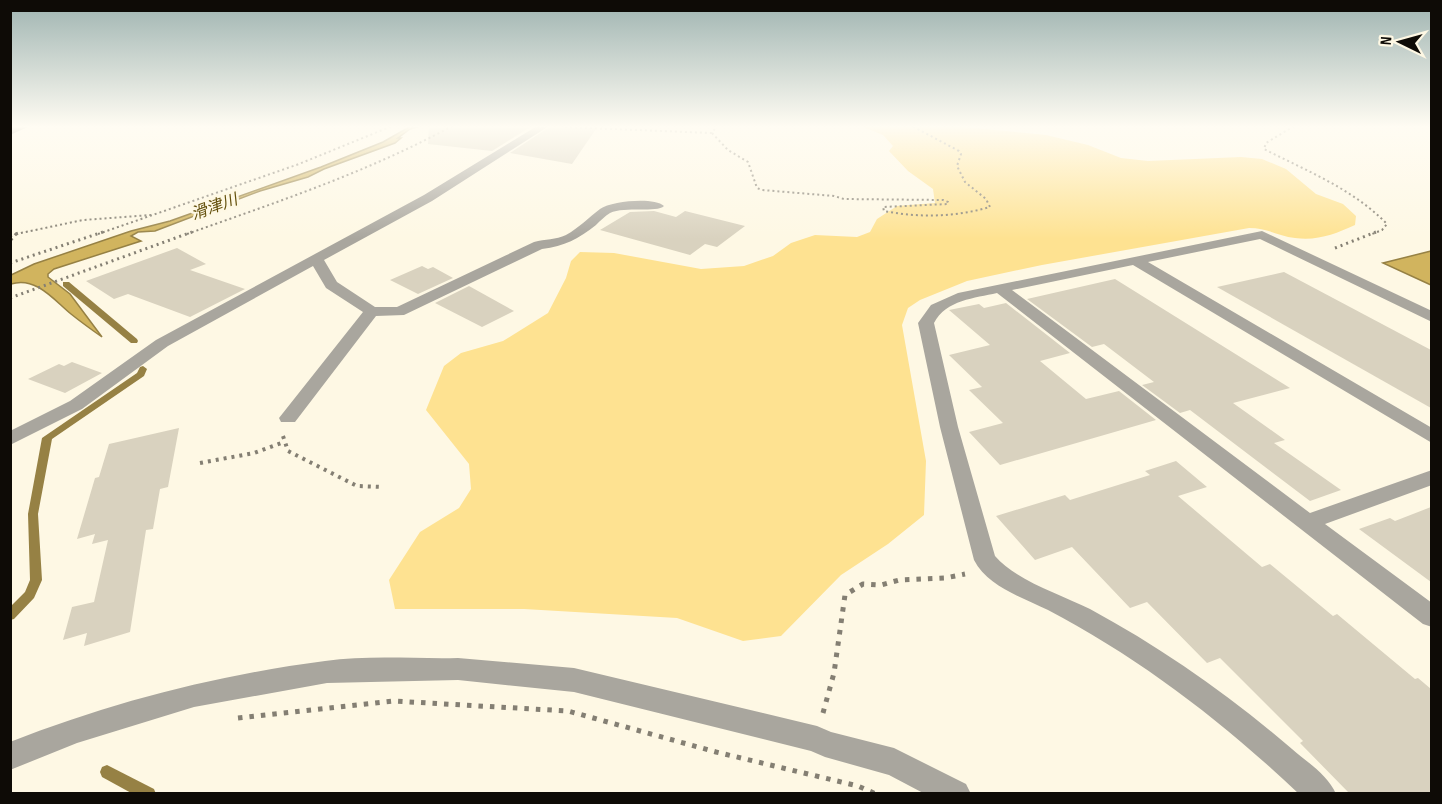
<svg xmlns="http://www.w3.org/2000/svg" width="1442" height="804" font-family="'Sofia Sans Condensed','Noto Sans JP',sans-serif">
<rect width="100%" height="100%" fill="#fef8e4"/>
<!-- green -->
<path fill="#fee291" d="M861,126H954L1046,135L1088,145L1121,158L1148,161L1241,157L1262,159L1286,169L1316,194L1343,204L1356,216L1355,225C1335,234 1318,241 1295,238C1278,236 1268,228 1249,228L1042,265L967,281L920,300L908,308L902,325L926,461L924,515L888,544L841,575L781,636L743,641L677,618L524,609H395L389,580L420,532L459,508L471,489L469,464L426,410L444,366L461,353L503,341L548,313L566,278L571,261L580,252L614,253L701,269L744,266L773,256L791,243L815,235L857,237L870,232L877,219L897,206L935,203L933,189L908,171L889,151L893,146L883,135Z"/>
<!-- water -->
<g fill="#d1b45e" stroke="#968144" stroke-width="1.5">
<path d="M411,126H421L410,129L398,138H401L395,143L324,169L308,177L260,191L155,231L138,232L131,236L141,241L54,269L48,274V277L70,294L102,337C92,330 81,322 71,314C54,300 36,276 11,284V275L34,264L131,231L170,221L321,167L383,142Z"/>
<path d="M1431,251V285L1383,263Z"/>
</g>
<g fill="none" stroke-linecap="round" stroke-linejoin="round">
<!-- stream -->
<g fill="#968144" fill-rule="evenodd">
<path d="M63,282H69L137,339L138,341L137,343H131L63,286Z"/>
<path d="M143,366L147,369L144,376L52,439L38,514L42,580L34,598L14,619L10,620V607L25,592L30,580L28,514L42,438L137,373L140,367Z"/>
<path d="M107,765L154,789L156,794H133L102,777L100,772L102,767Z"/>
</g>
</g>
<!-- building -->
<g fill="#d9d2bf">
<path d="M429,126H532L492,151L428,144Z"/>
<path d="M551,126H598L572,164L510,153Z"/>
<path d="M654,211L676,217L685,211L745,226L717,247L705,244L690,255L600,230L630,212Z"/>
<path d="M177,248L206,264L190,270L245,289L190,317L128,294L114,299L86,281Z"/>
<path d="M422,266L428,269L433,267L453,278L418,294L390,280Z"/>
<path d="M1284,272L1431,350V408L1217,287Z"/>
<path d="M1115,279L1290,388L1233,403L1285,440L1274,443L1341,490L1310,501L1190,410L1180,413L1142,385L1154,382L1104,344L1092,347L1027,299Z"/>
<path d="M469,286L514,311L482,327L435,303Z"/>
<path d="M1006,303L1070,353L1040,361L1086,399L1119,391L1156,420L1000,465L969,432L1003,423L969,390L982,387L949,355L990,345L949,310L979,304L984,308Z"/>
<path d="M72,362L102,373L65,393L28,379L59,364L64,366Z"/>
<path d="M179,428L168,487L160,489L153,529L146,530L130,632L84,646L87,633L63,640L72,607L94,602L108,540L92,544L95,534L77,539L95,478L99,477L109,444Z"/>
<path d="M1176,461L1207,487L1178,496L1262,567L1270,564L1333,616L1337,614L1415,679L1418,678L1431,689V794H1350L1300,743L1303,741L1220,658L1207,663L1147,602L1130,608L1072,547L1035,560L996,516L1065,495L1070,500L1150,475L1145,471Z"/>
<path d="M1431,507V582L1359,529L1390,518L1395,521Z"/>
</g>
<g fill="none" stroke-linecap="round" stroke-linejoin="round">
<!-- path-far3 -->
<g stroke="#847f73" stroke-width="2" stroke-dasharray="2 3" stroke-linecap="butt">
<path d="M1294,126L1266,143L1264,149C1307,171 1353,189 1387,224L1382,230L1372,234"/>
<path d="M565,127L712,133L717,126"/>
<path d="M712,133L728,150L748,162L757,188L762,190L834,196L844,199L943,200L948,202V204L883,207L884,211C920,218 955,217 990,207L986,199L965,182L957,166L961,154L959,151L912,126"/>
<path d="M16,234L83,220L151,215"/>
<path d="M98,234L299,164L392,126"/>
<path d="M187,234C277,202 368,172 452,126"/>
</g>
<!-- path-far2 -->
<g stroke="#847f73" stroke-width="3" stroke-dasharray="2 4" stroke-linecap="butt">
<path d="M16,234L21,232"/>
<path d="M10,236L16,234L10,241"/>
<path d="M1335,248L1376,232"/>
<path d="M10,263L103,232"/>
<path d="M10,298L192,232"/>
</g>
<!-- path-far1 -->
<g stroke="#847f73" stroke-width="4" stroke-dasharray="3 5" stroke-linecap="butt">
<path d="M283,436L288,451L357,486L382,487"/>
<path d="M200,463L254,453L284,442"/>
</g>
<!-- path -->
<g stroke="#847f73" stroke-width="5" stroke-dasharray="4.5 7" stroke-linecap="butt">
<path d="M823,713L834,673L845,595L863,584L881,585L899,580L945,578L965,574"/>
<path d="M238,718L393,701L568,711L716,752L858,786L876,794"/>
</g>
<!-- minor -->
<g fill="#a9a69e" fill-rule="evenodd">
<path d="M537,126H549L432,201L324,260L337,282L375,307H397L534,242C545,239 556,240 566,235C579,228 589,217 600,209C612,201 654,197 664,206C657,213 625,206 610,213C605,216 600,221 596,225C578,239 565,246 542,249L404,315L376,316L295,422H281L279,418L363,312L326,288L313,266L168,346L82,409L10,445V431L70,401L156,340L424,195Z"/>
<path d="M1262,231L1432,311V322L1260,239L1148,262L1432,428V443L1133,265L1012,290L1310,513L1432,470V485L1325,524L1432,603V627L1423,624L997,293C975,298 946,300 934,323L958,427L995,556C1017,581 1060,594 1090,609C1162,648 1229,695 1292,749C1307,762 1328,775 1336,794H1299C1223,722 1141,659 1048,610C1022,597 988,587 974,560L940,427L918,323L931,305L958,293Z"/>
<path d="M458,658L574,668L817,726L831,732L894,748L966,784L971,794H925L889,775L825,757L811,751L574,692L458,680L327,683L194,707L77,743L10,770V742C112,702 217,675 325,661C367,655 415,659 458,658Z"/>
</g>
<!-- major -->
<path fill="#696456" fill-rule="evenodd" d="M16,126H30L10,135V128Z"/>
</g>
<!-- sky -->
<linearGradient id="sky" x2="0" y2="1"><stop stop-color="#9fb4b1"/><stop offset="0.53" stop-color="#fffcf3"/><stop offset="1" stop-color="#fffcf3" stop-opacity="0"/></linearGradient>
<rect width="1442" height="239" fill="url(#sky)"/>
<g text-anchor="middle" stroke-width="5" stroke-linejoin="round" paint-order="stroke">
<!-- far-water labels -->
<g font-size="16" font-style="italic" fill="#634f0b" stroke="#fef8e4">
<text transform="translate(214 206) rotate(-20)" y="6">滑津川</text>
</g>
</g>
<!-- border -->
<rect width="1442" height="804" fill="none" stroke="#0e0b06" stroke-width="24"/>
<!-- north arrow -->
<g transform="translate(1400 42) rotate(275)" stroke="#fef8e4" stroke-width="4.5" paint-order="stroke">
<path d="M0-4.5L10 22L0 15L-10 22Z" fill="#0e0b06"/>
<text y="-9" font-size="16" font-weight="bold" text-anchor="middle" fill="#0e0b06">N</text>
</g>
</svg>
